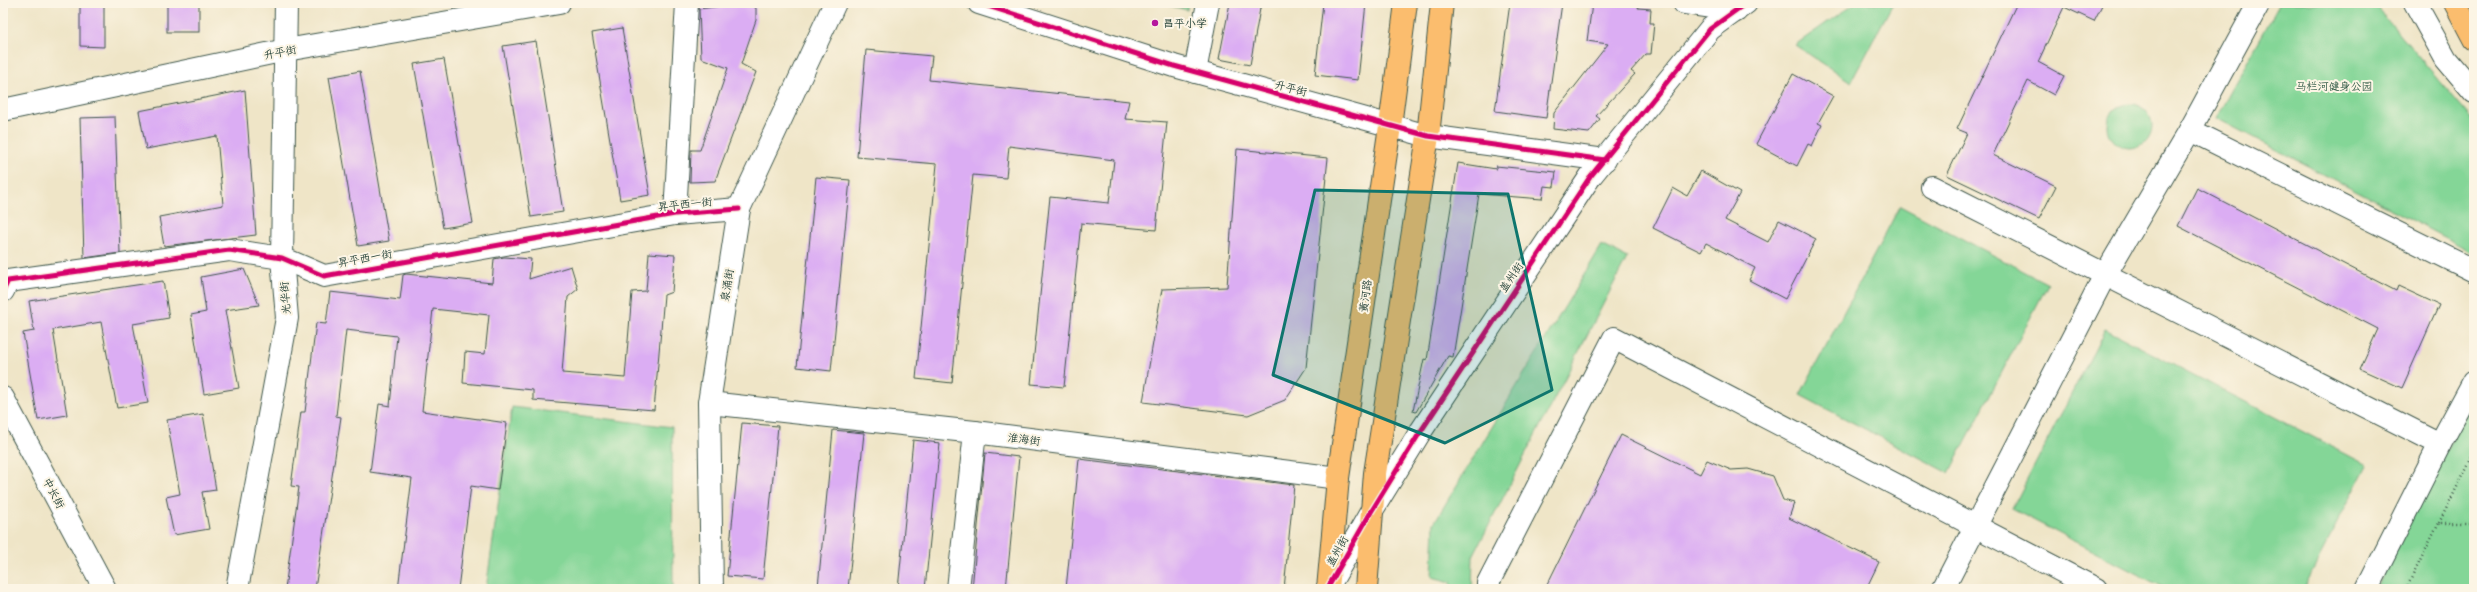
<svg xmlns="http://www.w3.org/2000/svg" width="2477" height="592" font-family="'Playpen Sans','LXGW WenKai TC',sans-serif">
<rect width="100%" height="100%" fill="#fcf5e5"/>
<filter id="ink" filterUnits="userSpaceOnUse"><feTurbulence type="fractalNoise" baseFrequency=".025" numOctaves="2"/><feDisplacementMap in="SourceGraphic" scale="8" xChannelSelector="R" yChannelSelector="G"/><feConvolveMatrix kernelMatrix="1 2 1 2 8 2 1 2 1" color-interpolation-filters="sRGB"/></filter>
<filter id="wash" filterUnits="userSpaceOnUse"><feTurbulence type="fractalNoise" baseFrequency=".012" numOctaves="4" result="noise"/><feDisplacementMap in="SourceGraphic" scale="16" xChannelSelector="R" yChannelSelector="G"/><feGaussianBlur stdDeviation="0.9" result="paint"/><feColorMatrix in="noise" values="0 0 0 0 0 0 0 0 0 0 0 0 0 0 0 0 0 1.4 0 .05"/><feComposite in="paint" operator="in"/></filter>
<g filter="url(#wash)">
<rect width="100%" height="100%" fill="#efe5c7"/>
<!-- green -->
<g fill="#84d697" stroke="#528a66">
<path d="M1159,3H1188L1187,10Z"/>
<path d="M1855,3H1893L1851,82L1795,45Z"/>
<path d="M2280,3H2373L2474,121V253L2216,118Z"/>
<circle cx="2130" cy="126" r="22"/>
<path d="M1900,206L2048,284L1949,473L1800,395Z"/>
<path d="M1602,245L1627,258L1473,556L1472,589H1451V582L1432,577L1434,523Z"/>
<path d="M2105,329L2367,465L2303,589H2166L2012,509Z"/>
<path d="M2474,397V589H2375Z"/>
<path d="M512,407L672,427L673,589H486Z"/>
</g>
<g id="blocks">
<!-- building -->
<g fill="#dbadf3">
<path d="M80,3H104V47L80,46Z"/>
<rect x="167" y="3" width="32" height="29"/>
<path d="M745,3L756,8V20L741,64L756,72L715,181L690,182L691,150H700L728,68L701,58L699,9Z"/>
<path d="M1230,3H1261L1250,65L1219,59Z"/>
<path d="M1323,3H1366L1358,80L1315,75Z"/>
<path d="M1510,3H1562L1546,118L1495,111Z"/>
<path d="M1606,3H1639L1638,8L1651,9L1650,23H1654L1651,54H1646L1631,71L1635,74L1596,116L1600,119L1589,133L1553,129L1554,113L1608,44L1587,41L1592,4L1605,5Z"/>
<path d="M2017,3H2103L2094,21L2064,7L2038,62L2064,76L2054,95L2028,81L1993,155L2056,186L2039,219L1947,175L1967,133L1957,129Z"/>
<path d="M622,28L650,195L620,200L592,33Z"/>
<path d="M536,41L563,212L531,217L503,46Z"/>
<path d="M866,50L932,56L929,80L1129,101L1125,119L1167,122L1156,230L1081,223L1064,387L1031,384L1050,197L1109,203L1114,160L1009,146L1006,178L973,175L952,383L916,379L937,164L857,157Z"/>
<path d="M444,59L473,223L443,228L414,64Z"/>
<path d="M360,71L389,241L358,246L329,77Z"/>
<path d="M1793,74L1833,96L1818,123L1822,125L1812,146L1808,144L1797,166L1756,144Z"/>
<path d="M245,90L256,235L164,246L159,217L223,205L217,136L146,149L139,111Z"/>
<path d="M115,117L120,253L84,258L80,118Z"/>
<path d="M1237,149L1328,158L1306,368L1285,400L1248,415L1143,402L1162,289L1227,287Z"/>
<path d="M1458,163L1496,169V166L1556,172L1554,187L1544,186L1542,199L1479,194L1453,357L1448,356L1416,412L1413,411L1424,359L1427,360Z"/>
<path d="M1701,171L1740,193L1725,220L1768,242L1779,220L1816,239L1785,299L1749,280L1755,268L1706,243L1701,252L1653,228L1673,188L1687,196Z"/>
<path d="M816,177L850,180L831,371L797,367Z"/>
<path d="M2197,188L2396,291L2398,286L2439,305L2402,388L2360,369L2378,329L2178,226Z"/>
<path d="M649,253L675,255L672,292L664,295L654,410L533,400V390L463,383L465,352L485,354L489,315L433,309L422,411L507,423L498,490L471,486L458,589H398L412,478L370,472L379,404L390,406L397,336L346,330L336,416L341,417L315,589H285L299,487L291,486L301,412H305L316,323L326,324L330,292L400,300L403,275L406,274L492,283L494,259L504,257L531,259L529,279L571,266L578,289L568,297L562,373L625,378L632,292L646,291Z"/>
<path d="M244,269L259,305L225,310L239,388L204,394L191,315L206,312L201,277Z"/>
<path d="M163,281L169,318L133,324L148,403L117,408L101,322L53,330L67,415L38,420L23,333L34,331L29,301Z"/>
<path d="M203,414L216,490L202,492L209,529L174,535L166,497L180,494L167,420Z"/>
<path d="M742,423L778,426L763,579L727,576Z"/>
<path d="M833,430L864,433L848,589L818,587Z"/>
<path d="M1621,435L1700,474L1707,460L1731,470L1748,469L1773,476L1783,500L1794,503L1789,518L1879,562L1866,589H1545Z"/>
<path d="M913,440L940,443L925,589H898Z"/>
<path d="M985,453L1019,457L1006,589H972Z"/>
<path d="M1079,459L1294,485L1284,589H1066Z"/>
</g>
</g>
</g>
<g filter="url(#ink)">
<use href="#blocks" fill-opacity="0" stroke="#3e564a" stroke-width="1"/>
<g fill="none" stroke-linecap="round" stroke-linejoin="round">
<defs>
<g id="minor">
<path d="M979,3L1174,66L1428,136L1605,160"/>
<path d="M1684,3L1736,11"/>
<path d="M2415,3L2446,59L2474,92"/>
<path d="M1195,72L1208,3"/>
<path d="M3,110L286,50L559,3"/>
<path d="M2190,130L2474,271"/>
<path d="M1932,187L2440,444L2367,589"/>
<path d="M675,214L687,3"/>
<path d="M3,291L8,281L229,250L282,258L324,276L675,214L739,209"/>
<path d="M3,398L105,589"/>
<path d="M709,403L975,432L1338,478"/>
<path d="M2440,444L2474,381"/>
<path d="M237,589L287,318L282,258L286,3"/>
<path d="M712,589L709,403L739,209L835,3"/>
<path d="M958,589L975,432"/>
<path d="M1327,589L1371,512L1419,434L1590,177L1710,29L1746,3"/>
<path d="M1488,589V583L1614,338L2096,589"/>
<path d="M1943,589L2105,275L2190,130L2259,3"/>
</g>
<g id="major">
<path d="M2455,3L2474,39"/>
<path d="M1328,589L1338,478L1390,126L1406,3"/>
<path d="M1366,589L1375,473L1428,136L1442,3"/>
</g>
</defs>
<!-- minor casing -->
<use href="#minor" stroke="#3e564a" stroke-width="24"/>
<!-- major casing -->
<use href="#major" stroke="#3e564a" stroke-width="24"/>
<!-- path -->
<g stroke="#3e564a" stroke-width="2.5" stroke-dasharray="1 3" stroke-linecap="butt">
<path d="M2439,523L2474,453"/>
<path d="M2406,589L2439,523H2474"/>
<path d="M2472,589L2474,584"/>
</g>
<!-- minor -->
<use href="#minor" stroke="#fff" stroke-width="22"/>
<!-- major -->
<use href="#major" stroke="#fbbd6e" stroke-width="22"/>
<defs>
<g id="cycleway">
<path d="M979,3L1174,66L1428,136L1605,160"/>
<path d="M3,291L8,281L229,250L282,258L324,276L675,214L739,209"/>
<path d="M1327,589L1371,512L1419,434L1590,177L1710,29L1746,3"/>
</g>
</defs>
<!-- cycleway casing -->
<use href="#cycleway" stroke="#fcf5e5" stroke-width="8"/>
<!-- cycleway -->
<use href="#cycleway" stroke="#d6006c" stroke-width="5"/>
</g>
</g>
<!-- marked area -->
<path fill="#0f766e" fill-opacity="0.2" stroke="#0f766e" stroke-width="3" stroke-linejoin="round" d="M1315,190L1508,194L1552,390L1445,443L1273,375Z"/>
<!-- markers -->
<circle fill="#b5179e" stroke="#fcf5e5" stroke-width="1.5" cx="1155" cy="23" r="4"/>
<g text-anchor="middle" stroke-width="4" stroke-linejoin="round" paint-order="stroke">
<!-- poi labels -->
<g font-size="11" fill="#1f3d34" stroke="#fcf5e5" text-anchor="start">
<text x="1163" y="27">昌平小学</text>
</g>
<!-- street labels -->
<g font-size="11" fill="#1f3d34" stroke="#fcf5e5">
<text transform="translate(280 52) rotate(-11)" y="4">升平街</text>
<text transform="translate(1291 88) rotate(15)" y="4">升平街</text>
<text transform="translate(685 204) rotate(-6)" y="4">昇平西一街</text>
<text transform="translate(365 258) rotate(-10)" y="4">昇平西一街</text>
<text transform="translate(1511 277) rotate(-56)" y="4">盖州街</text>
<text transform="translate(727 285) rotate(-81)" y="4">泉涌街</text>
<text transform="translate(1365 296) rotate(-82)" y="4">黄河路</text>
<text transform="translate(285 298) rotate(-94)" y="4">光华街</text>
<text transform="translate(1024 439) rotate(7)" y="4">淮海街</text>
<text transform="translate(54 493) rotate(62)" y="4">中长街</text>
<text transform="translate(1337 551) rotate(-61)" y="4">盖州街</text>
</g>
<!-- park labels -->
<g font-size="11" fill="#335c48" stroke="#fcf5e5">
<text x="2334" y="90">马栏河健身公园</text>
</g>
</g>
<!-- margin -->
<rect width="2477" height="592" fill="none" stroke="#fcf5e5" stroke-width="16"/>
</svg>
